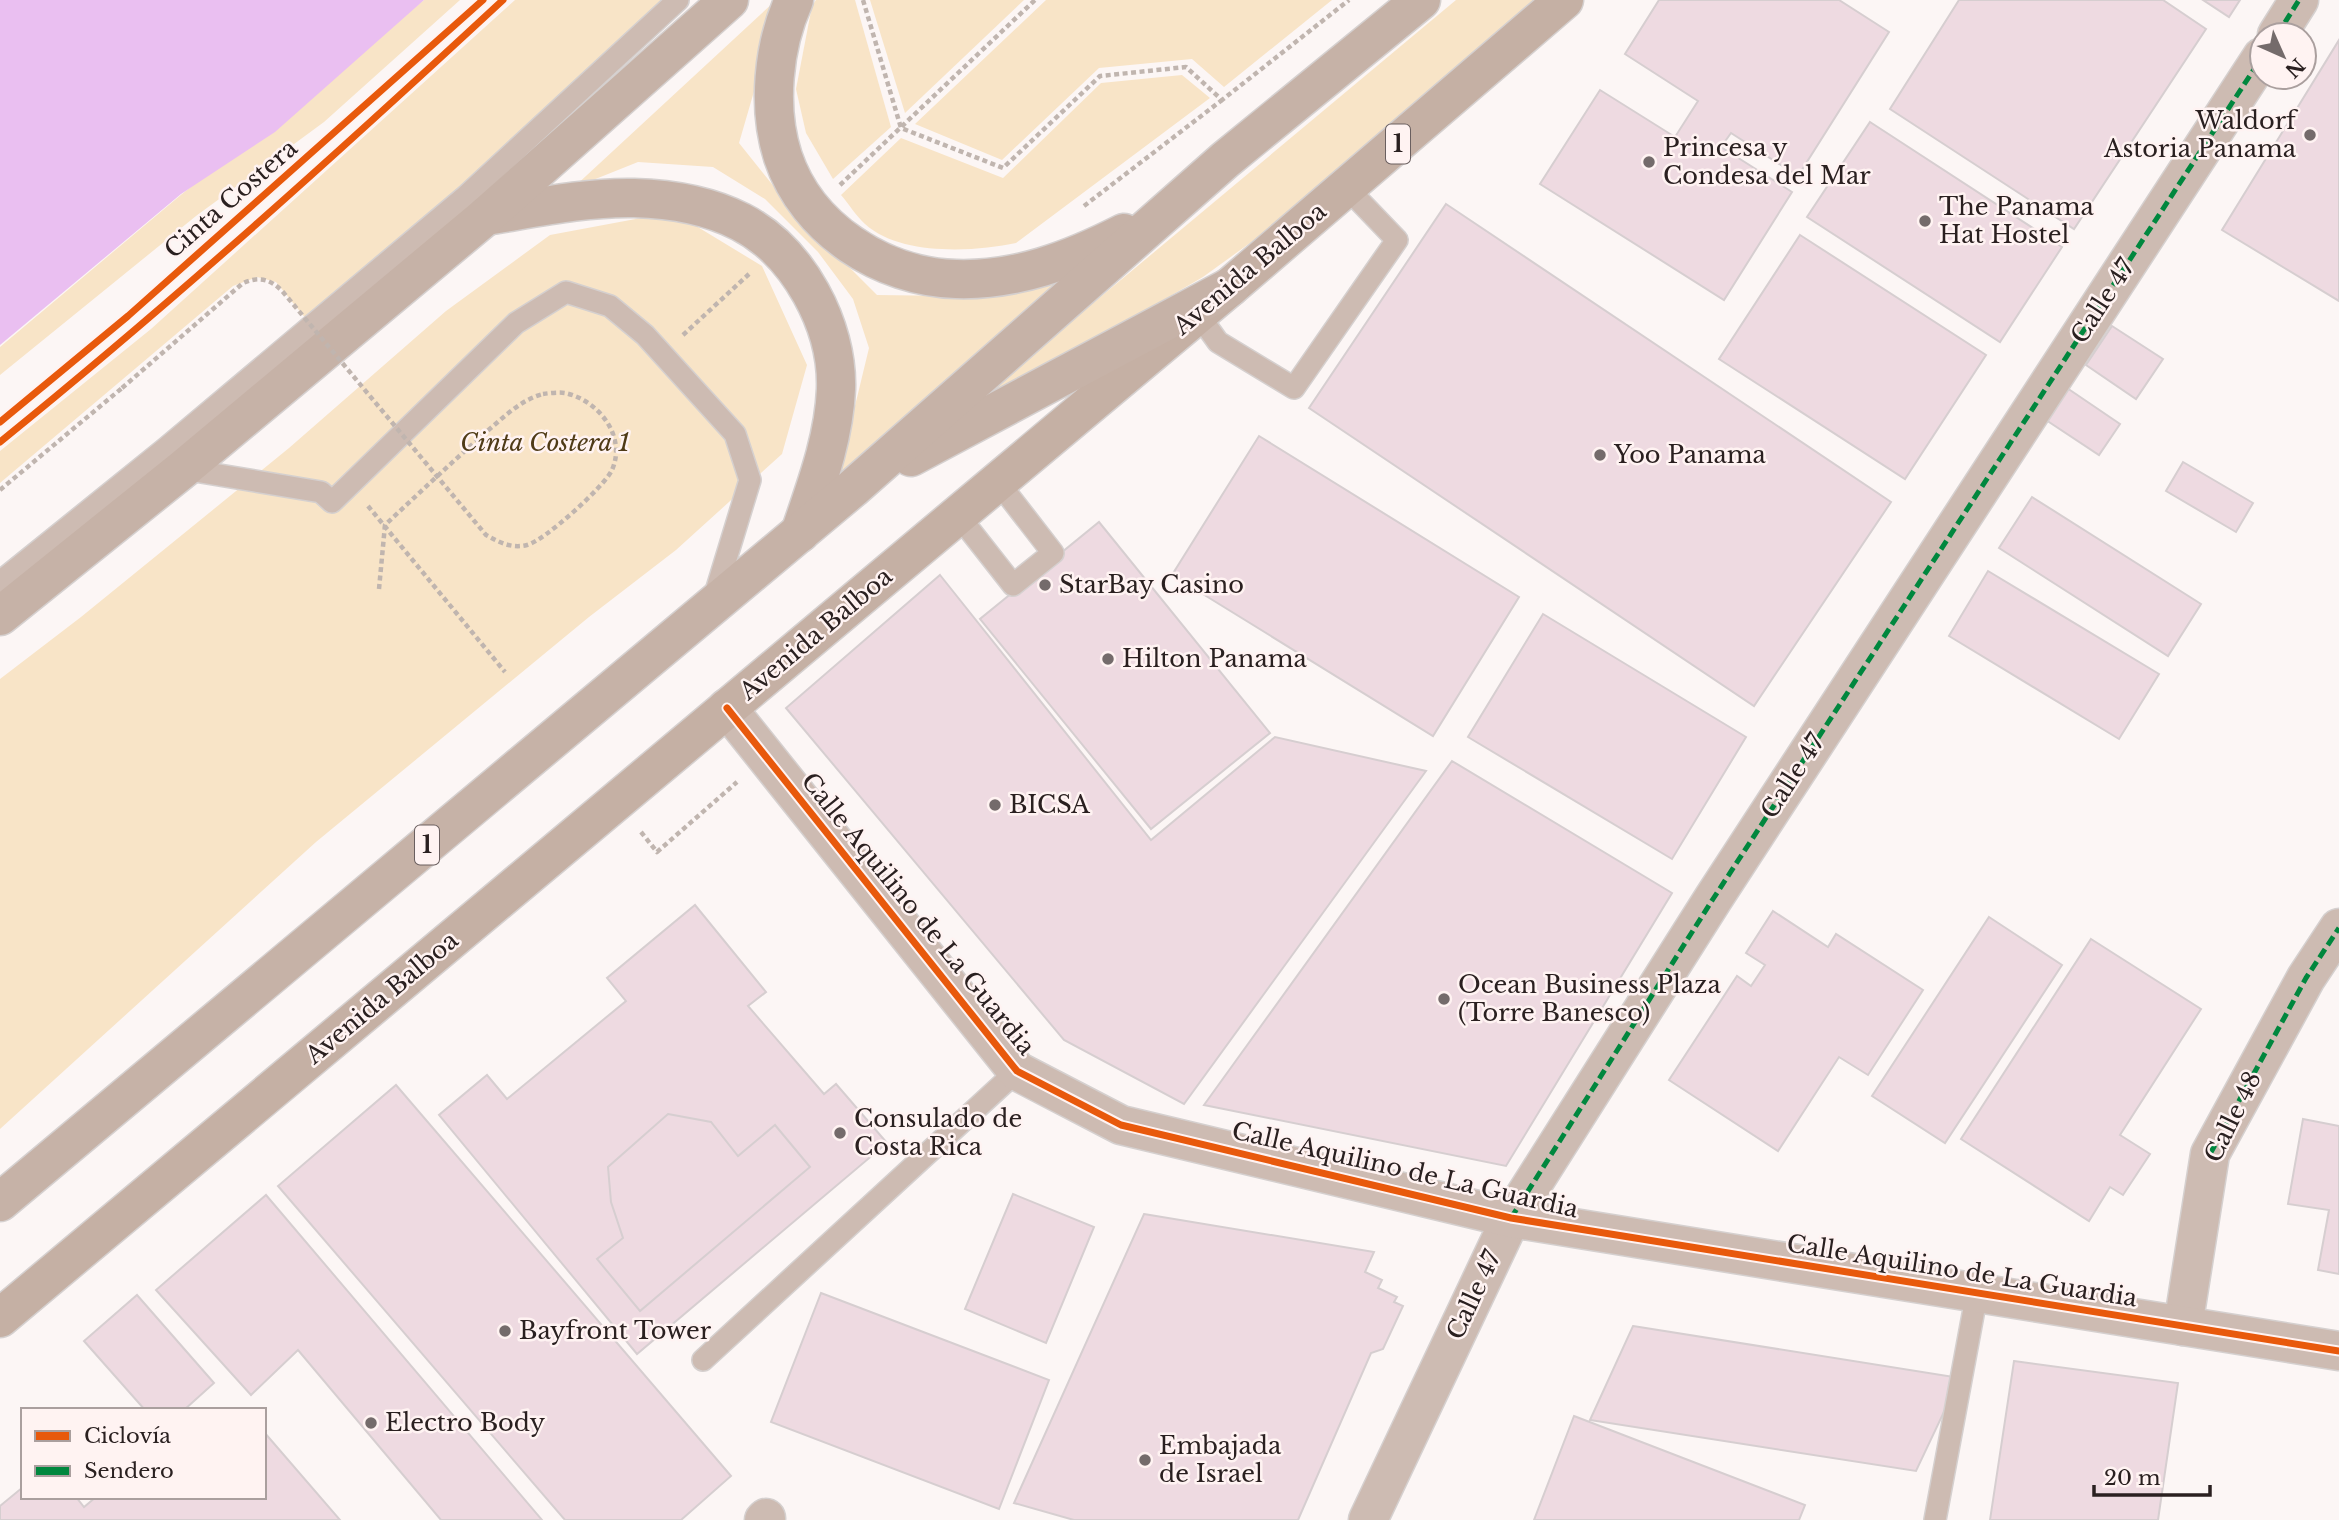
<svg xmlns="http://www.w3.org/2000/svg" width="2339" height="1520" font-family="'Libre Baskerville',serif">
<rect width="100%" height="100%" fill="#fcf6f5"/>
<!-- green -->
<g fill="#f8e4c7">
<path d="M424,0H460L324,122L196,216L0,375V347L182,194Z"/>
<path d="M515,0H662L623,40L552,101L404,242L311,325L276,282L257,277L233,286L0,483V451L151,329Z"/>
<path d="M816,0H855L891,127L833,179L806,133L796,89L812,6Z"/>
<path d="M870,0H1024L905,113Z"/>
<path d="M1046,0H1332L1224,87L1192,59L1099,68L1002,160L915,124Z"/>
<path d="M1456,0H1540L1326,188L1203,277L946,426Z"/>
<path d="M775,1L755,88L739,143L796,214L877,295L953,296L1075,269L820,500L854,410L869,348L853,299L818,252L765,199L713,167L638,162L573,188Z"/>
<path d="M1182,75L1210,98L1016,243C974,252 900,256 865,224C856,216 849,204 841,195L901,138L1003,178L1101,83Z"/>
<path d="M673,212L762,266L807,365L782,454L676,550L589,617L316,842L0,1129V679L81,617L289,448L446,311L550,235Z"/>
</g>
<!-- water -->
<path fill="#eabff1" d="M0,0H424L275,132L181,194L0,345Z"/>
<!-- building -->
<g fill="#eedae1" stroke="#d6ced0" stroke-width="2">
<path d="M1659,0H1839L1889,32L1798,176L1731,133L1721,147L1792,192L1724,300L1540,184L1600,90L1675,137L1698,101L1625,54Z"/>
<path d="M1959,0H2163L2206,29L2074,229L1890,109Z"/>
<path d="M2203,0H2240L2229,17Z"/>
<path d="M2339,40V301L2222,230Z"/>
<path d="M1870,122L2062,247L2000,342L1807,217Z"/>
<path d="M1446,204L1891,502L1754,706L1309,408Z"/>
<path d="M1800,235L1986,355L1905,479L1719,359Z"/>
<path d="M2112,326L2163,359L2136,399L2086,365Z"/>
<path d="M2067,388L2120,424L2099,455L2046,420Z"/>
<path d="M1259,436L1519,597L1433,736L1172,575Z"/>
<path d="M2183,462L2253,503L2236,532L2166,491Z"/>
<path d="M2032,497L2201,604L2168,656L1999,548Z"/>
<path d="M1099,522L1270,733L1151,829L980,619Z"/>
<path d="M1988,571L2159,674L2119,739L1949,636Z"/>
<path d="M940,575L1151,840L1275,737L1426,771L1184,1104L1064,1040L786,708Z"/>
<path d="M1543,614L1746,737L1672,859L1468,737Z"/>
<path d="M1452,761L1672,893L1506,1166L1204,1105Z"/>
<path d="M695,905L766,992L748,1006L824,1094L836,1084L887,1143L637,1354L439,1115L487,1075L507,1099L626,1001L607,978Z"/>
<path d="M1773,911L1828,947L1836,934L1923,990L1868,1075L1839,1057L1778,1151L1669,1080L1737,976L1751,986L1765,965L1746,953Z"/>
<path d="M1989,917L2062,965L1945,1143L1872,1096Z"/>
<path d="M2091,939L2201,1009L2120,1135L2150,1154L2123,1195L2110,1187L2089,1221L1961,1139Z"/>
<path d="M396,1085L731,1476L681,1520H565L278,1186Z"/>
<path d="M668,1114L711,1122L738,1156L775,1125L810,1167L640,1311L597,1259L623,1238L611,1202L608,1167Z"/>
<path d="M2303,1119L2339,1126V1274L2318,1270L2329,1210L2288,1204Z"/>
<path d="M1013,1194L1094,1227L1046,1343L965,1309Z"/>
<path d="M266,1195L542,1520H441L298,1350L251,1395L156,1290Z"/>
<path d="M1144,1214L1374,1252L1365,1272L1382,1280L1378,1288L1397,1297L1394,1302L1403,1306L1383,1349L1371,1353L1298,1520H1074L1014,1503Z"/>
<path d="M821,1293L1049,1380L999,1509L771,1422Z"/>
<path d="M137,1295L214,1383L184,1410H145L84,1341Z"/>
<path d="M1633,1326L1960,1378L1916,1471L1590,1420Z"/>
<path d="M2014,1361L2178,1383L2158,1520H1990Z"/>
<path d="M1574,1416L1805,1505L1799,1520H1534Z"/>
<path d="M264,1432L340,1520H0V1506L23,1487V1497H76L84,1507L96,1497H264Z"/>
</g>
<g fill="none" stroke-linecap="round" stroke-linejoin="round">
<defs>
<g id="service">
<path d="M1198,314L1218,342L1294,388L1397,240L1347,188"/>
<path d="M183,469L321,492L332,502L516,323L566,292L610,306L645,335L735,434L750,480L714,598"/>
<path d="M958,515L1013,585L1053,553L998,482"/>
<path d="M0,582L166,448L466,196L678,0"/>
<path d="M703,1360L1017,1071"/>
<path d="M1935,1520L1977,1293"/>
</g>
<g id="minor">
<path d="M2277,35L2299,0"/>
<path d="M2183,1326L2210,1154L2306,978L2339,928"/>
<path d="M764,1520L766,1518"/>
<path d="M1368,1520L1511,1218L1713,899L2262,57"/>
</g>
<path id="tertiary" d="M727,708L1017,1071L1121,1125L1511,1218L2339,1351"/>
<path id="primary" d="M0,1318L1230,287L1564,0"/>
<g id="trunk">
<path d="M794,0C773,46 767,108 783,157C807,229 882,277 956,279C1016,281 1071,260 1124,233"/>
<path d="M486,216C535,208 584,197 634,198C671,199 708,205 741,222C799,252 838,326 836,389C834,439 816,486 800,533"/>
<path d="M911,457L1230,287"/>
<path d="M0,616L183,469L486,216L729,0"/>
<path d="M0,1202L853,488L1225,160L1421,0"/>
</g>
</defs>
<!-- service casing -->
<use href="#service" stroke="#d5d0cf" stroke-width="24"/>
<!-- minor casing -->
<use href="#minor" stroke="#d5d0cf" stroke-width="41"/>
<!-- tertiary casing -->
<use href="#tertiary" stroke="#d5d0cf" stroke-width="41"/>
<!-- primary casing -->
<use href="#primary" stroke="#d5d0cf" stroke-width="41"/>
<!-- trunk casing -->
<use href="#trunk" stroke="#d5d0cf" stroke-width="41"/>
<!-- path -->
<g stroke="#c0b5af" stroke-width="4.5" stroke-dasharray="5 3.5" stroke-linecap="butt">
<path d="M863,0L901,128L1003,168L1100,76L1186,67L1222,100L1349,0"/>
<path d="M840,185L1035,0"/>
<path d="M1084,206L1222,100"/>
<path d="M683,335L749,274"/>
<path d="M0,442C174,301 339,152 503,0"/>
<path d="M0,490L122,388"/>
<path d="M368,506L505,672"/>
<path d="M379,589L385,525C418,494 451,463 485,433C503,418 520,400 543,394"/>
<path d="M641,832L657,852L737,782"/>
</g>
<!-- service -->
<use href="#service" stroke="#cdbbb2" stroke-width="21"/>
<!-- minor -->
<use href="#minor" stroke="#cdbbb2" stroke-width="38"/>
<!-- tertiary -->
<use href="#tertiary" stroke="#cdbbb2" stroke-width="38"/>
<!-- primary -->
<use href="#primary" stroke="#c5b0a4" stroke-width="38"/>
<!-- trunk -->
<use href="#trunk" stroke="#c6b2a7" stroke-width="38"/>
<!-- path-bridge -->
<path stroke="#c0b5af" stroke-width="4.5" stroke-dasharray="5 3.5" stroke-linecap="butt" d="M122,388L243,283C259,276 271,279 283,292L486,535C499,542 511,549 527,545C544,541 604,487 612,470C627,436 598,400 565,393C558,392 550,393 543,394"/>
<!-- quiet -->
<g stroke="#00873e" stroke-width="5" stroke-dasharray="10 5" stroke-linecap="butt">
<path d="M2277,35L2299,0"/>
<path d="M2210,1154L2306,978L2339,928"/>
<path d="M1511,1218L1713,899L2262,57"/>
</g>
<defs>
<g id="cycleway">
<path d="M0,422L128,316L483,0"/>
<path d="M0,442C174,301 339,152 503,0"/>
<path d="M727,708L1017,1071L1121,1125L1511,1218L2339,1351"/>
</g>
</defs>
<!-- cycleway casing -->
<use href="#cycleway" stroke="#fff3f2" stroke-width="11"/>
<!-- cycleway -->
<use href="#cycleway" stroke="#e8590c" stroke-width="7"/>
</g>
<!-- markers -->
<g fill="#746b6b" stroke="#fff3f2" stroke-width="2.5">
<circle cx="2310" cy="135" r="7"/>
<circle cx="1649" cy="162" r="7"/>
<circle cx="1925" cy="221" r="7"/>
<circle cx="1600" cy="455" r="7"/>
<circle cx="1045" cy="585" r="7"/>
<circle cx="1108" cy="659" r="7"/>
<circle cx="995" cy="805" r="7"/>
<circle cx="1444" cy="999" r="7"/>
<circle cx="840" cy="1133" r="7"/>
<circle cx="505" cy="1331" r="7"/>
<circle cx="371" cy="1423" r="7"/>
<circle cx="1145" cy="1460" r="7"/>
</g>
<g text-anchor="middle" stroke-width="5" stroke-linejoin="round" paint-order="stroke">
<!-- shield labels -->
<g fill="#fff3f2" stroke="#6a5f5f" stroke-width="2">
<rect x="1386" y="124.5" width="24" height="39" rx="5"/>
<rect x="415" y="825.5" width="24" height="39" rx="5"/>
</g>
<g font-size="23" font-weight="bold" fill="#2a2020">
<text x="1398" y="152">1</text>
<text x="427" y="853">1</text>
</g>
<!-- poi labels -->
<g font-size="24" fill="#2a2020" stroke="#fff3f2" text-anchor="start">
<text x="2296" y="129" text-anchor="end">Waldorf<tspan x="2296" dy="28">Astoria Panama</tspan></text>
<text x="1663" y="156">Princesa y<tspan x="1663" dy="28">Condesa del Mar</tspan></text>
<text x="1939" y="215">The Panama<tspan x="1939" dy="28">Hat Hostel</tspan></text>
<text x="1614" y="463">Yoo Panama</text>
<text x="1059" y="593">StarBay Casino</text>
<text x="1122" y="667">Hilton Panama</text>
<text x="1009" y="813">BICSA</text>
<text x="1458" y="993">Ocean Business Plaza<tspan x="1458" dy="28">(Torre Banesco)</tspan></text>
<text x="854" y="1127">Consulado de<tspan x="854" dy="28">Costa Rica</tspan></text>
<text x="519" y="1339">Bayfront Tower</text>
<text x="385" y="1431">Electro Body</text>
<text x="1159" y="1454">Embajada<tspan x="1159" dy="28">de Israel</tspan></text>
</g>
<!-- street labels -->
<g font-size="24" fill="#2a2020" stroke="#fff3f2">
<text transform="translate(231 199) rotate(-41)" y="8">Cinta Costera</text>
<text transform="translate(1250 269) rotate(-40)" y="8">Avenida Balboa</text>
<text transform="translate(2103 301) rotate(-57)" y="8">Calle 47</text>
<text transform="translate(816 634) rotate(-40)" y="8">Avenida Balboa</text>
<text transform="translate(1793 776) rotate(-57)" y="8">Calle 47</text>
<text transform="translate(918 914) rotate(51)" y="8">Calle Aquilino de La Guardia</text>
<text transform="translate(382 998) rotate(-40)" y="8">Avenida Balboa</text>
<text transform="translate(2233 1117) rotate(-64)" y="8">Calle 48</text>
<text transform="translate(1405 1170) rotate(13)" y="8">Calle Aquilino de La Guardia</text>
<text transform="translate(1962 1271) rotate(9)" y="8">Calle Aquilino de La Guardia</text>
<text transform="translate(1474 1295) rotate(-65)" y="8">Calle 47</text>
</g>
<!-- park labels -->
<g font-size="24" font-style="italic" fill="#4f3b17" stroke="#fff3f2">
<text x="545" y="451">Cinta Costera 1</text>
</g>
</g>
<!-- legend -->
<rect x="21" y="1408" width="245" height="91" fill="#fff3f2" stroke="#aa9f9e" stroke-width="2"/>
<rect x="35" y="1431" width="35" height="10" fill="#e8590c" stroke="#aa9f9e" stroke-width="2"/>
<text x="84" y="1443" font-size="21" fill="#2a2020">Ciclovía</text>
<rect x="35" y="1466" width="35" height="10" fill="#00873e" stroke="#aa9f9e" stroke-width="2"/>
<text x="84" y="1478" font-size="21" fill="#2a2020">Sendero</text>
<!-- north arrow -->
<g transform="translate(2283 56) rotate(135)"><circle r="33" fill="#fff3f2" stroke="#aa9f9e" stroke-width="2"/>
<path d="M0-5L12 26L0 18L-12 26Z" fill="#746b6b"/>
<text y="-10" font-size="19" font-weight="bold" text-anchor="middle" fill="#2a2020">N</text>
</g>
<!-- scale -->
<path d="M2094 1485v10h116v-10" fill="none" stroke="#2a2020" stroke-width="3.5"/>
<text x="2104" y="1485" font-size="21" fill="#2a2020" stroke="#fff3f2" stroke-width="5" paint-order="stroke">20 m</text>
</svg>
